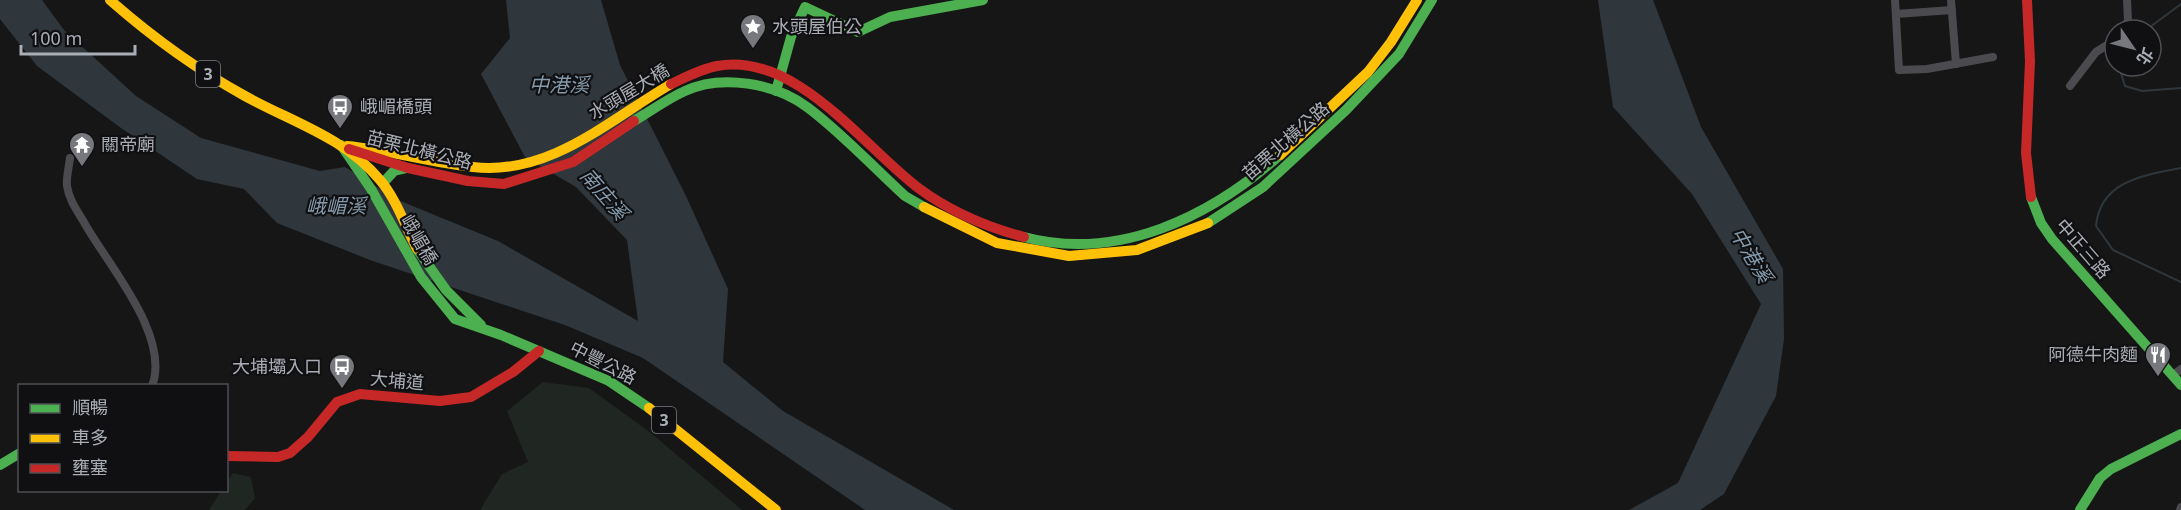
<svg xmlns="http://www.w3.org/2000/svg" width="2181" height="510" font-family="'Noto Sans','Noto Sans TC',sans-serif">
<rect width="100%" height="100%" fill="#161616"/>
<!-- green -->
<g fill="#202621">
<path d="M543,382L589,388L651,433L742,510H480L502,474L528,462L507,411Z"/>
<path d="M233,473L251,477L255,498L245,510H209L221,491L226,490L227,482Z"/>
</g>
<!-- water -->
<g fill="#2f373c">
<path d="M0,0H42L64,30L136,96L201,138L320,171L345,167L398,200L498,241L638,321L627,240L576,187L525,157L481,74L510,38L506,0H601L620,65L686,196L728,289L723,362L783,411L954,510H865L643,358L565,325L370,260L277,223L244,189L197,179L121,128L37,66L0,19Z"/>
<path d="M1598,0H1653L1701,127L1783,269L1784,339L1776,396L1724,494L1700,510H1629L1678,483L1761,304L1692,194L1613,107Z"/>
</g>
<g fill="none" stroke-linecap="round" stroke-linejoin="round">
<!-- stream -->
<g stroke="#2f373c" stroke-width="2">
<path d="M2146,30L2181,4"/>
<path d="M2122,66L2120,70L2125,86L2142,91L2181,88"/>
<path d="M2181,168C2144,175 2100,181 2096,226L2113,250L2181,282"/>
</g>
<!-- street -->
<g stroke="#4b4b4f" stroke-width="8">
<path d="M1895,0L1899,70L1927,69L1993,57"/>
<path d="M1951,0L1956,64"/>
<path d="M1896,14L1952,10"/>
<path d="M2122,30L2128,21L2127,0"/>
<path d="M2070,86L2096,52L2115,40"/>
<path d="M70,158C69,167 66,178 67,186C69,200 78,212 85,224C108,265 171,336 152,386"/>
<path d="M2173,375L2181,369"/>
<path d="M2180,510L2181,507"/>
</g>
<!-- fast -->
<g stroke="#4caf50" stroke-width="10">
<path d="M776,91L791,37L805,7L858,32L890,17L983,0"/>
<path d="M634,121C651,111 667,99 685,91C721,74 775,83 807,107C842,133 873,167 905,196L924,207"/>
<path d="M341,145L371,189L421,277L455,319L501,335L609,381L649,408"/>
<path d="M383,183L394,171L407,168"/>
<path d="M2031,197L2041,223L2052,239L2181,385"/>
<path d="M1208,223L1263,187L1346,110L1399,54L1432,0"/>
<path d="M1024,237C1118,262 1210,217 1280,155"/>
<path d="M417,249L446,290L481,325"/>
<path d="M0,465L20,453"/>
<path d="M2080,510L2100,478L2111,469L2181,434"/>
</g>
<!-- slow -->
<g stroke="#ffc107" stroke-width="10">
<path d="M110,0C152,37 196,69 245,96C292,122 344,137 380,180C397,200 405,226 417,249"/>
<path d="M347,146C390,150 431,163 473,167C550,176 609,120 671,84"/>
<path d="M1280,155L1368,72L1391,42L1417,0"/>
<path d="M924,207L997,243L1069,256L1137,250L1208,223"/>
<path d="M649,408L776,510"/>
</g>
<!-- jam -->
<g stroke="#c62828" stroke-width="10">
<path d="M2027,0L2030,61L2026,153L2031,197"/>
<path d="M671,84C686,77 701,69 717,66C795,51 863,146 917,187C949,211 986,227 1024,237"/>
<path d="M349,149L408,168L468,181L504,184L573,162L634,121"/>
<path d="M226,456L278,457L290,453L308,437L337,402L360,394L440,401L471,397L513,372L539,351"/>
</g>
</g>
<!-- icons -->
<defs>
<symbol id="sight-pin" viewBox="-11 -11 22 30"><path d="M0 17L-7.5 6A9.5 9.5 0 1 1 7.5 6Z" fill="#76787d" stroke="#101012"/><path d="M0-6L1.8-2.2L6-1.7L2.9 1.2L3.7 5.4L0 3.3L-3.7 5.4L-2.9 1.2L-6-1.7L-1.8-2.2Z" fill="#fff"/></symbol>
<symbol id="bus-pin" viewBox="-11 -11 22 30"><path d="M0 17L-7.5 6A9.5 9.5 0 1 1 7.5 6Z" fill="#76787d" stroke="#101012"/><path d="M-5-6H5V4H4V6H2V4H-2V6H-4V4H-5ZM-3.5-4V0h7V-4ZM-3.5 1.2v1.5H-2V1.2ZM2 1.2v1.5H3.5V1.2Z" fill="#fff"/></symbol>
<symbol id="temple-pin" viewBox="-11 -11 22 30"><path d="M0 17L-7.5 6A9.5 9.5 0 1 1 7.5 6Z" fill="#76787d" stroke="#101012"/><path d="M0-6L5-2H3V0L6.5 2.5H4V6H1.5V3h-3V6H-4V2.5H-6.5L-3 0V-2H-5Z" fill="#fff"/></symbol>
<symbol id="restaurant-pin" viewBox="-11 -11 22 30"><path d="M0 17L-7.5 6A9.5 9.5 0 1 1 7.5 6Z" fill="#76787d" stroke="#101012"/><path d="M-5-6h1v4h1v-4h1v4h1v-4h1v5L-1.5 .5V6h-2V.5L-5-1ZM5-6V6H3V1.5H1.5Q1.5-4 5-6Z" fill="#fff"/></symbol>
</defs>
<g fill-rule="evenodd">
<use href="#sight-pin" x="738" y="12" width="30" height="40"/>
<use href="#bus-pin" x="325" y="92" width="30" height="40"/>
<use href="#temple-pin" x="67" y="130" width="30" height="40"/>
<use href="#restaurant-pin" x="2143" y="340" width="30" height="40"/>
<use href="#bus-pin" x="327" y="352" width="30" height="40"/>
</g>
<g text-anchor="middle" stroke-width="4.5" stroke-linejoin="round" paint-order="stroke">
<!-- shield labels -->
<g fill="#101012" stroke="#7b7e84" stroke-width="1.5">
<rect x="196" y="61" width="24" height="26" rx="4.5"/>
<rect x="652" y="407" width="24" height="26" rx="4.5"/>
</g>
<g font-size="16" font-weight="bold" fill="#a9adb5">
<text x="208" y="80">3</text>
<text x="664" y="426">3</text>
</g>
<!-- poi labels -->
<g font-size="18" fill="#a9adb5" stroke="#101012" text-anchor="start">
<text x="772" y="33">水頭屋伯公</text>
<text x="360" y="113">峨嵋橋頭</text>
<text x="101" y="151">關帝廟</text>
<text x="2138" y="361" text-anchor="end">阿德牛肉麵</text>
<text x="322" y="373" text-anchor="end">大埔壩入口</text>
</g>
<!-- street labels -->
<g font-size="18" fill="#a9adb5" stroke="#101012">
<text transform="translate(629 92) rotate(-31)" y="6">水頭屋大橋</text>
<text transform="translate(1286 141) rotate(-41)" y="6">苗栗北橫公路</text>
<text transform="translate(419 150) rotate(14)" y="6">苗栗北橫公路</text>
<text transform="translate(419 240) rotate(60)" y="6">峨嵋橋</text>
<text transform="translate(2083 249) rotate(49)" y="6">中正三路</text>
<text transform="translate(603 363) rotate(27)" y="6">中豐公路</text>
<text transform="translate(397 381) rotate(5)" y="6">大埔道</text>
</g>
<!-- water labels -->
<g font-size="20" font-style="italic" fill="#849aac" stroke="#101012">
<text x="559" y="92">中港溪</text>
<text transform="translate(604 194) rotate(49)" y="7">南庄溪</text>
<text x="336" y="213">峨嵋溪</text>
<text transform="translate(1751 255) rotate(59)" y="7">中港溪</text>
</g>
</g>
<!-- legend -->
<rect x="18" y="384" width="210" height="108" fill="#101012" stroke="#4d4f53" stroke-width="1.5"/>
<rect x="30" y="404" width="30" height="9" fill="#4caf50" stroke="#4d4f53" stroke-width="1.5"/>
<text x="72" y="414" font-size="18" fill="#a9adb5">順暢</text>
<rect x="30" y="434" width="30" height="9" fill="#ffc107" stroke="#4d4f53" stroke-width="1.5"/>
<text x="72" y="444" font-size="18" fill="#a9adb5">車多</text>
<rect x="30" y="464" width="30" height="9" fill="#c62828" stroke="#4d4f53" stroke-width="1.5"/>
<text x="72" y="474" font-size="18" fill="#a9adb5">壅塞</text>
<!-- north arrow -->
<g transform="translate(2133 48) rotate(125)"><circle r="28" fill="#101012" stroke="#4d4f53" stroke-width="1.5"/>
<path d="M0-4.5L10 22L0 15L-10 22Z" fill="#76787d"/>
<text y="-9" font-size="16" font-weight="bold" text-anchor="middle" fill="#a9adb5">北</text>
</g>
<!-- scale -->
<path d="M21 45v9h114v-9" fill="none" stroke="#a9adb5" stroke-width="3"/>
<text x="30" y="45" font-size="18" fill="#a9adb5" stroke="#101012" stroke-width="4.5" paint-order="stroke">100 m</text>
</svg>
